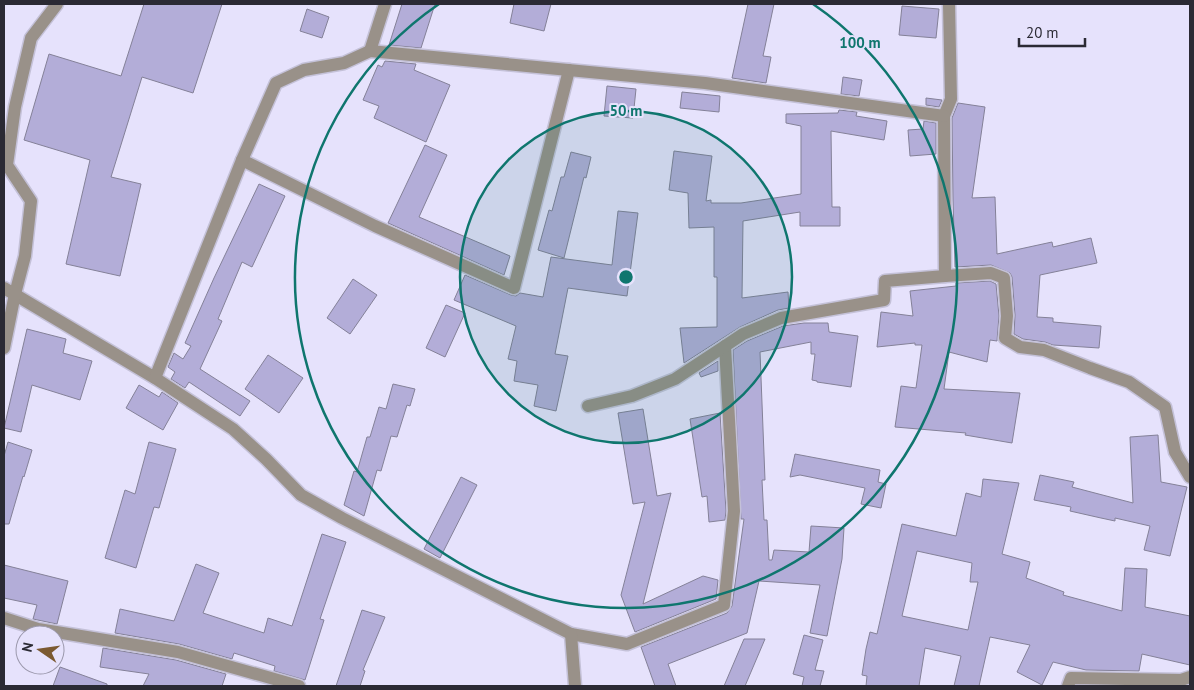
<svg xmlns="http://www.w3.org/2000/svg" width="1194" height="690" font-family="'PT Sans',sans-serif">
<rect width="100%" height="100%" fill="#e6e2fc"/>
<!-- building -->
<g fill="#b3add8" stroke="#848198" fill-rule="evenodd">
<path d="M144,4H222L193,93L142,77L111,177L141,184L120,276L66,264L90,160L24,140L49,54L121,76Z"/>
<path d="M402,4H435L421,48L389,45Z"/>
<path d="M514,4H551L544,31L510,23Z"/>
<path d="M748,4H774L763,56L771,57L766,83L732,78Z"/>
<path d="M902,6L939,9L936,38L899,35Z"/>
<path d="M307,9L329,17L322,38L300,31Z"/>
<path d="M385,61L416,64L414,70L450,85L426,142L374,118L379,106L363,100L378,65L382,67Z"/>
<path d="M843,77L862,80L859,96L841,94Z"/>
<path d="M607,86L636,89L633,118L604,116Z"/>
<path d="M682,92L720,96L719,112L680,108Z"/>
<path d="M926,98L942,100L939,107L926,105Z"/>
<path d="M958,103L985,107L972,198L995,197L997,254L1052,242L1053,247L1091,238L1097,263L1040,275L1037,317L1053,318V322L1101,326L1099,348L1053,345L1045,342L1023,339L1014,334L1015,315L1012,277L1010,273L991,265L955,267L953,199L952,118Z"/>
<path d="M839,110L857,112L856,116L887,121L884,140L831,131L832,207H840V226H800V212L743,221L742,298L788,292L789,308L778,310L740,327L684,363L680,328L717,327V277H714V227L689,228L688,193L669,190L674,151L712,156L706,201L711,200V203H741L801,194V126L786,123V114L838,113Z"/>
<path d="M924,121L936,123V154L910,156L908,130L923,129Z"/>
<path d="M425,145L447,155L419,217L510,256L504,275L388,223Z"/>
<path d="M571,152L591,157L586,178L584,177L564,258L538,250L549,210L552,211L561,177H564Z"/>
<path d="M259,184L285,196L252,267L242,262L218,319L222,321L200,369L250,401L240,416L189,382L185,388L171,379L175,372L168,367L174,353L183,359L191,346L185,343L214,278Z"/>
<path d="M618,211L638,213L627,296L568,288L555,354L568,356L556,411L534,406L538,385L514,381L517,361L508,359L516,326L454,300L465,275L511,295L516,296L520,293L543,297L551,257L612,265Z"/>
<path d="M353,279L377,295L350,334L327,318Z"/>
<path d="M990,281L996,284L999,316L997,341L990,340L987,362L949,352L944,389L1020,393L1012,443L965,435L966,433L895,427L901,386L916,388L922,345H915V343L877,347L881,312L913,316L910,291L956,286V283Z"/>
<path d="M446,305L465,313L445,357L426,348Z"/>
<path d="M804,323H828L829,332L858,336L851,387L817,382V381L812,380L815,354H811V342L760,352L765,480H762L764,520H767L769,560H772L774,550L809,552L811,526L844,528L842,559L827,636L810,633L820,585L759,581L747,633L668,664L676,686H655L641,647L727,613L732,606L744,519H741L733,350L747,341L783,326Z"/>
<path d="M27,329L66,339L63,353L92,361L80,400L32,385L21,432L4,428Z"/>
<path d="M268,355L303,378L279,413L245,389Z"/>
<path d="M718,361V371L701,377L699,373Z"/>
<path d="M393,384L415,389L410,406L407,405L397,437L391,436L381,471L377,470L364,516L344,505L354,471L357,472L367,437H370L379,407L386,409Z"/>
<path d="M139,385L159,397L162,392L178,403L163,430L126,408Z"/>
<path d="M643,409L657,496L671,493L643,604L703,576L718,580L716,599L635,632L621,595L645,502L633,504L618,413Z"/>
<path d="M720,413L726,511L725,520L709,522L707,496L702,497L690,419Z"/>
<path d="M1158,435L1161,482L1187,487L1170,556L1144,550L1150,526L1115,518V521L1101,518L1070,511L1071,507L1034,500L1040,475L1074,482L1072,487L1133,503L1130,437Z"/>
<path d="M8,442L32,450L24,477L23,476L9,524H4V456Z"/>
<path d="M149,442L176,449L159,508L154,507L136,568L105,558L125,490L135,494Z"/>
<path d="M795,454L880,470L878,482L886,484L881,508L861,504L865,488L800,475L790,477Z"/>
<path d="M461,477L477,485L440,558L424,549Z"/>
<path d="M983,479L1019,483L1002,554L1030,562L1026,578L1064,592L1063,595L1122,611L1125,568L1147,569L1145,607L1190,616V665L1142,654L1139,671L1086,670L1053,662L1042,685L1017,672L1030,645L990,637L979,686H954L961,656L925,648L919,686H866L867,676L862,675L866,649L870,632L877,634L902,524L956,536L966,493L981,497ZM917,551L972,563L970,582H978L968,630L902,616Z"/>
<path d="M322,534L346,542L320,619L324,620L305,680L274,671L275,666L234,653L232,659L179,644L115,633L120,609L174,621L196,564L219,573L203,613L264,633L268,618L292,626Z"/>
<path d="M4,565L68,581L57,624L33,619L37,605L4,598Z"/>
<path d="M362,610L385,617L363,670L365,671L360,686H336Z"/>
<path d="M804,635L823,640L815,670L824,671L820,686H802L804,677L793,674Z"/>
<path d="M744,639H765L745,686H724Z"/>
<path d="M55,640L61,642L55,666L50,665H55Z"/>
<path d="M103,648L176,660L226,674L222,686H143L149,674L100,667Z"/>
<path d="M60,667L107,684V686H53Z"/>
</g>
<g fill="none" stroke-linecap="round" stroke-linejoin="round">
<defs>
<g id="minor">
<path d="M370,51L385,4"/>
<path d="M242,160L375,226L514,288L569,70"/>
<path d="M945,276L991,273L1004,278L1007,316L1005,338L1020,347L1044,350L1090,368L1129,382L1165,407L1175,452L1190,477"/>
<path d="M4,288L155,378L233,429L266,459L301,495L342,518L571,634L627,644L724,605L734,511L725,346L743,334L781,318L884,300L885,281L945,276L944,116L951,99L949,4"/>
<path d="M4,348L15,294L25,256L31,201L7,165L15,107L31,38L57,4"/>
<path d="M155,378L242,160L276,83L304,70L344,63L370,51L705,83L944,116"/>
<path d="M588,406L632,396L675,379L725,346"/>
<path d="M4,618L38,629L178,652L299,686"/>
<path d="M571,634L575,686"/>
<path d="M1068,686L1071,678L1181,680L1190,677"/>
</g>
</defs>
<!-- minor casing -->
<use href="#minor" stroke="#c4c1d8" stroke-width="15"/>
<!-- minor -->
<use href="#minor" stroke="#999189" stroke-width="12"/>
</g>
<!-- distance rings -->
<circle cx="626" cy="277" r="166" fill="#0f766e" fill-opacity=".12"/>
<g fill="none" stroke="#0f766e" stroke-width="2.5">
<circle cx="626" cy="277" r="166"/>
<path d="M813 4A331 331 0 1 1 439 4"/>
</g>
<circle cx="626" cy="277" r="8" fill="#0f766e" stroke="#e6e2fc" stroke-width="2.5"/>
<g font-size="15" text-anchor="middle" font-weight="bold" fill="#0f766e" stroke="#e6e2fc" stroke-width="4" stroke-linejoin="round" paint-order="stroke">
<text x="860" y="48">100 m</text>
<text x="626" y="116">50 m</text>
</g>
<!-- border -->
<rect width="1194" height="690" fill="none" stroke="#2b2a34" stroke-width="10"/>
<!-- north arrow -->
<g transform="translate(40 650) rotate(283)"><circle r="24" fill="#e6e2fc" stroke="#9b98ac"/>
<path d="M0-4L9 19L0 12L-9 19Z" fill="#7b5931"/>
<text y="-8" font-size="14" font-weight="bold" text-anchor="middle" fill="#2b2a34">N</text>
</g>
<!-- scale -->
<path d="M1019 38v8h66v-8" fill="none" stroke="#2b2a34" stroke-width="2.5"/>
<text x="1026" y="38" font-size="15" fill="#2b2a34" stroke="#e6e2fc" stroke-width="4" paint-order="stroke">20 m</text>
</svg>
